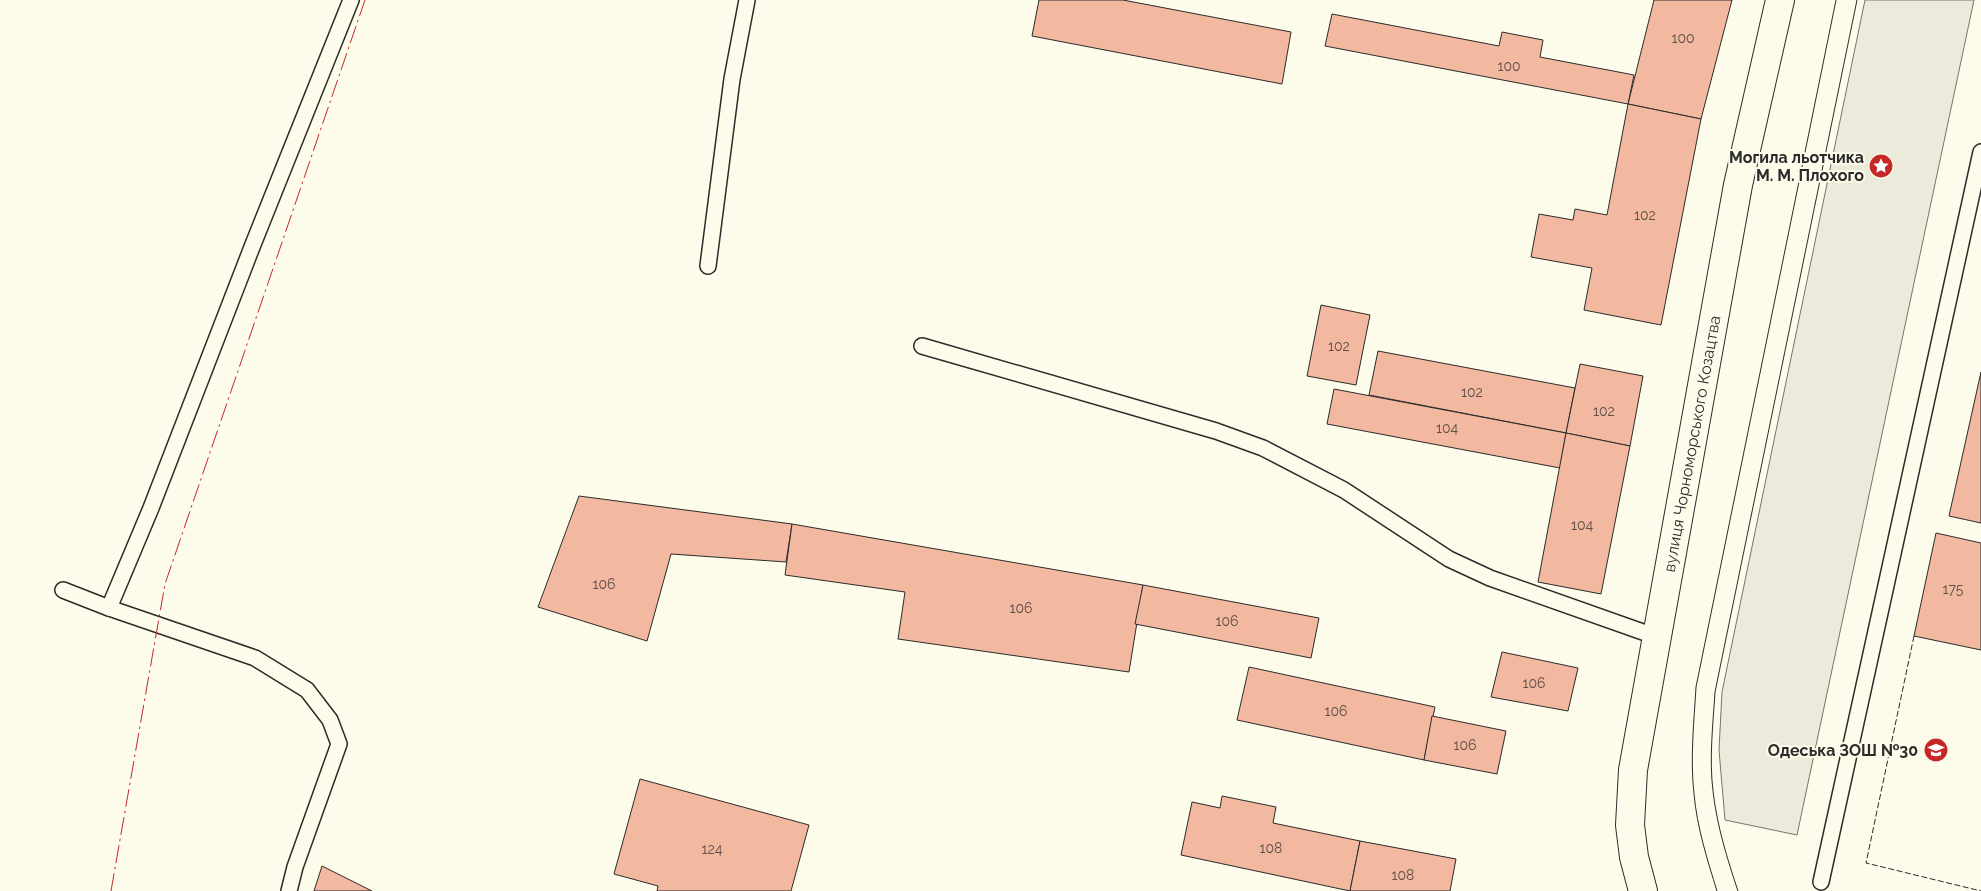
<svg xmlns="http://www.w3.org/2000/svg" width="1981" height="891" font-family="Raleway,sans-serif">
<rect width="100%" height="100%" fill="#fdfbea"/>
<!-- green -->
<path fill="#ecebdb" stroke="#74746e" d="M1865,0H1974L1797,835L1725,820L1719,750L1722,692Z"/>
<!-- building -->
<g fill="#f2b8a0" stroke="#2b2b2b">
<path d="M1039,0H1123L1291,32L1282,84L1032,36Z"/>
<path d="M1654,0H1732L1701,119L1628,104Z"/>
<path d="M1332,14L1499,46L1502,32L1543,40L1540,57L1634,75L1628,104L1325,46Z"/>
<path d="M1628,104L1701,119L1661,325L1584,310L1592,268L1531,257L1539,214L1573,220L1575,209L1607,215Z"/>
<path d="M1321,305L1370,315L1356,385L1307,376Z"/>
<path d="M1378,351L1575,388L1566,433L1369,395Z"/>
<path d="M1580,364L1643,376L1630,446L1566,433Z"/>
<path d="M1981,372V523L1949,516Z"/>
<path d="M1334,389L1566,433L1560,468L1327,424Z"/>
<path d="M1566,433L1630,446L1601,594L1538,582Z"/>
<path d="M579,496L792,524L786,562L671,554L647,641L538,607Z"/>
<path d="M792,524L1143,585L1129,672L898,639L905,592L785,575Z"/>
<path d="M1936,533L1981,543V650L1914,636Z"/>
<path d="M1143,585L1319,618L1311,658L1135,624Z"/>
<path d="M1502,652L1578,668L1568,711L1491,697Z"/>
<path d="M1249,667L1435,707L1424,760L1237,720Z"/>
<path d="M1432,716L1506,731L1497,774L1424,760Z"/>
<path d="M640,779L809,825L791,891H657L658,886L614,874Z"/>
<path d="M1222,796L1276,807L1273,823L1360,841L1350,891L1181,855L1192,802L1220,808Z"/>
<path d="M1360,841L1456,859L1450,891H1350Z"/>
<path d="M322,866L372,891H314Z"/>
</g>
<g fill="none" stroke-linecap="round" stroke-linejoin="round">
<defs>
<g id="lane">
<path d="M708,266L732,79L747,0"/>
<path d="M922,346L1216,431L1263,448L1344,490L1449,559L1490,578L1657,637"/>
<path d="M63,590L109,608L255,658L307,690L330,720L339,744L295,867L289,891"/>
<path d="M109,608L151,508L252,247L351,0"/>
<path d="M1821,882L1981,152"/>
</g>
<g id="primary">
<path id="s1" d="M1643,891L1634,857L1630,825L1633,770L1738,185L1780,0"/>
</g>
</defs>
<!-- lane casing -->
<use href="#lane" stroke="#2b2b2b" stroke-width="18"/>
<!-- primary casing -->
<use href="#primary" stroke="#2b2b2b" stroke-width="30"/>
<!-- lane -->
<use href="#lane" stroke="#fdfbea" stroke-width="15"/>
<!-- primary -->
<use href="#primary" stroke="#fdfbea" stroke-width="28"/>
<!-- tram -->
<g stroke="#2b2b2b" stroke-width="1">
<path d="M1717,891C1707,859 1697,827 1694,794C1690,758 1694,722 1696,687L1836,0"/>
<path d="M1738,891C1727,858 1717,826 1713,791C1709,759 1713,724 1715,692L1857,0"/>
</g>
<!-- fence -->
<path stroke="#2b2b2b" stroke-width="1" stroke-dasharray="6 2.5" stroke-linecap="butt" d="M1914,636L1866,863L1981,891"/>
<!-- power -->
<path stroke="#c62828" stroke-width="1" stroke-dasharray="18 4 2.5 4" stroke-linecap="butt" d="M111,891L165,584L365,0"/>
</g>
<!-- icons -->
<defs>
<symbol id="sight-disc" viewBox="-11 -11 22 22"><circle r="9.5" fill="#c62828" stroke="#fdfbea"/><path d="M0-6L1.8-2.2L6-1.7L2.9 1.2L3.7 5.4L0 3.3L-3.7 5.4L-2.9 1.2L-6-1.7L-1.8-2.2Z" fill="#fff"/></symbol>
<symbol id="school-disc" viewBox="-11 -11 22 22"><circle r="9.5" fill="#c62828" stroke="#fdfbea"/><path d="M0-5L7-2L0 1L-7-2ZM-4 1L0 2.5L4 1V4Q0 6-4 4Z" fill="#fff"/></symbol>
</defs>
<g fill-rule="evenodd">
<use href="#sight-disc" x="1867" y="152" width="28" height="28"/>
<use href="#school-disc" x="1922" y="736" width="28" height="28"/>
</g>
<g text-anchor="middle" stroke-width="4" stroke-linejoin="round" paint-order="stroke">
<!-- number labels -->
<g font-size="14" fill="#5d4e48">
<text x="1683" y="43">100</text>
<text x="1509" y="71">100</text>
<text x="1645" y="220">102</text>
<text x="1339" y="351">102</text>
<text x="1472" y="397">102</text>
<text x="1604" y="416">102</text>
<text x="1447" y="433">104</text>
<text x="1582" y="530">104</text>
<text x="604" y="589">106</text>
<text x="1953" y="594">175</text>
<text x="1021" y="613">106</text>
<text x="1227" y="626">106</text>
<text x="1534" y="688">106</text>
<text x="1336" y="716">106</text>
<text x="1465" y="750">106</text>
<text x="1271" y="853">108</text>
<text x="712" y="854">124</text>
<text x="1403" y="880">108</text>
</g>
<!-- poi labels -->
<g font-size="16" font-weight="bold" fill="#2b2b2b" stroke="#fdfbea" text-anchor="end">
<text x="1864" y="163">Могила льотчика<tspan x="1864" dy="18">М. М. Плохого</tspan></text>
<text x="1918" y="756">Одеська ЗОШ №30</text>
</g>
<!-- street labels -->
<g font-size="16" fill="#2b2b2b" stroke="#fdfbea">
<text dy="6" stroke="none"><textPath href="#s1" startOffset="454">вулиця Чорноморського Козацтва</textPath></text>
</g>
</g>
</svg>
